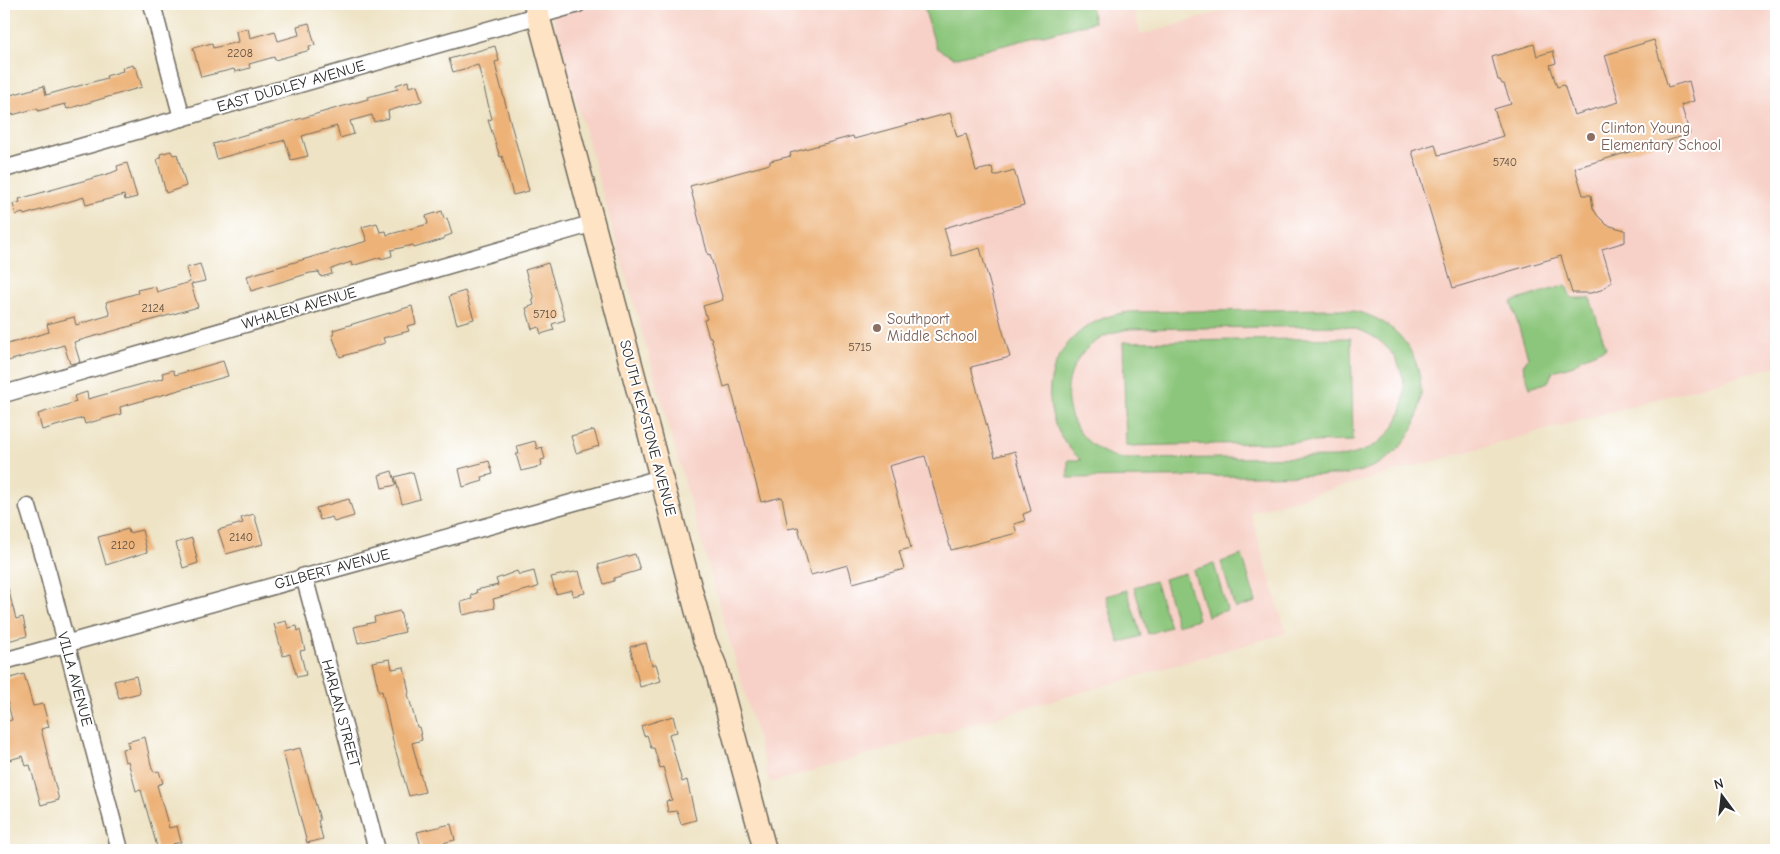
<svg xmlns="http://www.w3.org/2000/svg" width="1780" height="854" font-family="'Comic Neue',sans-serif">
<rect width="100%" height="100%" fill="#fff"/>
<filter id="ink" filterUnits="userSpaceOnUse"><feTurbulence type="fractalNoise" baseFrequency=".02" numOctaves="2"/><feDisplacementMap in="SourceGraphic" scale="10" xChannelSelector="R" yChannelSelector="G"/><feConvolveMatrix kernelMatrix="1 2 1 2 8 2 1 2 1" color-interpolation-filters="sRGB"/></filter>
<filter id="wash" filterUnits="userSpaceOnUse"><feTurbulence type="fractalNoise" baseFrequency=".0096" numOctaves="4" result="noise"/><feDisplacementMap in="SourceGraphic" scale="20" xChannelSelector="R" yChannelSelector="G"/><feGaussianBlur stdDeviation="1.12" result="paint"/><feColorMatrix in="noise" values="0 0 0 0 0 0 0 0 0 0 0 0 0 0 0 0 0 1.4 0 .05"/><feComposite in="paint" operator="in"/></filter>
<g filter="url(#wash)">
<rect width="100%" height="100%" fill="#eee3c5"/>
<!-- built -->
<path fill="#f7d1c7" d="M549,4H1132L1141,35L1247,4H1776V366L1250,512L1286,633L770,783Z"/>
<!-- green -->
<g fill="#8cc67b" stroke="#5c7853" fill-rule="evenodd">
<path d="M923,4H1090L1094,22L954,58L936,48Z"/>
<path d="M1566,285L1571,298H1590L1606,348L1582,358L1574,365L1553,371L1548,382L1530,388L1523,366L1528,357L1511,302Z"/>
<path d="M1337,309C1447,314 1450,465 1340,475L1068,478V460H1081C1021,407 1052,319 1131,312ZM1339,326C1426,334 1426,448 1339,457L1123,459C1045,441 1051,339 1130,329Z"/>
<path d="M1351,338L1353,441L1126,446L1123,342Z"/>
<path d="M1242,555L1256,602L1235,608L1221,562Z"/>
<path d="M1214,564L1227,610L1207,616L1193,570Z"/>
<path d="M1185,573L1198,619L1177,625L1164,579Z"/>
<path d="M1155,581L1170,627L1148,634L1134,587Z"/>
<path d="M1127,590L1141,636L1119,643L1106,596Z"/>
</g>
<g id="blocks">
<!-- building -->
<g fill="#edb278">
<path d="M309,23L315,45L309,46L310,50L275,60L274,57L249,64L250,68L235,72L234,69L201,77L193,48L212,43L213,48L238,42L236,31L248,28L250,38L275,31L278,41L299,35L297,26Z"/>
<path d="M1654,40L1668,87L1689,81L1694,101L1681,105L1690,134L1575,168L1583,195H1591L1593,208L1597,215L1607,225L1625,230V242L1602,249L1612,282L1601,290L1591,293H1572L1561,256L1453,288L1412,151L1435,144L1438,155L1444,154L1503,136L1494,109L1511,104L1504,84H1502L1500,80H1498L1492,57L1534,44L1537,56L1553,51L1556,63L1550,65L1557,87L1564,85L1574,115L1619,102L1605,55Z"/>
<path d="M495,46L499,61L495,62L497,72L529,191L513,195L502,156L500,157L488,120L492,119L478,65L453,72L449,59Z"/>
<path d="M133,65L134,68L136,67L142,87L67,109L65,104L38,111V108L12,115L7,96L44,86L46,95L107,78L106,76L123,71L122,68Z"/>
<path d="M408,81L409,87L417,85L422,101L388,111L389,118L374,122L372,115L350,121L354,134L340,138L337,126L302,136L308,156L291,160L285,140L217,159L213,144L368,99V97L398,89L396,85Z"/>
<path d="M950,113L957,137L966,134L976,171L992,167L994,176L1014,170L1024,205L944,228L952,256L980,248L1010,357L971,367L995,457L1015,451L1031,511L1023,514L1025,521L1014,524L1017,533L951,550L925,456L889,466L911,548L899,551L904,569L853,583L848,565L811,575L798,527L788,529L782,497L761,502L730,385L724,387L711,337H709L704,320L707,319L703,306L723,300L710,254L708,255L690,186L770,164V161L791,156L790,153L853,136L854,139Z"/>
<path d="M171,151L173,155L177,154L186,186L166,193L157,159L161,158L160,154Z"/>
<path d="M127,163L137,197L125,200L124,195L86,205L84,197L24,215L23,213L16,215L13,204L20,202L19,199L111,173L118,170L117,166Z"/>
<path d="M442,211L444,219L447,218L452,234L444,237V239L414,248L413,245L391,250L392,256L381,259V257L352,266L351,262L331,269L332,274L321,277L319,272L310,273L251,291L247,276L367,241L362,227L377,223L380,232L386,231L387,235L428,224L426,216Z"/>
<path d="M548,263L565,320L552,324L554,330L541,334L539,327L532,329L526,308L534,305L532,299H534L525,270Z"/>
<path d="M200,264L205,281L191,284L198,307L74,342L80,362L70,364L64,345L8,361L4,345L49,332L47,324L74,317L76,325L110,315L106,302L138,293L137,290L155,286L157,292L190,282L186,268Z"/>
<path d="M465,291L474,319L457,324L449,296Z"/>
<path d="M412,306L416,324L407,326L409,331L383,338L385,343L340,357L332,335H334L333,330Z"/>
<path d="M223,361L228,376L120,407L121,414L85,424L83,418L42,430L38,414L76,402L74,396L87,392L88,399L164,378L162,373L173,370L175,375Z"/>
<path d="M594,430L599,446L576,453L571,436Z"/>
<path d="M535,441L537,449L542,447L545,459L541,460L542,466L521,471L516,454H519L517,446Z"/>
<path d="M489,461L493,474L482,477L483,481L463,487L459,469Z"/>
<path d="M392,471L396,485L382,488L379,475Z"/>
<path d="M413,472L420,499L402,504L395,477Z"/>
<path d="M349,499L354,516L334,522L332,517L320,520L316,508Z"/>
<path d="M254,514L263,544L226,554L218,530L243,523L241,518Z"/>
<path d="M128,529L129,533L142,530L147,552L106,565L98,537Z"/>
<path d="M192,538L198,563L183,568L176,543Z"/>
<path d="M635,554L640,570L614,578V581L604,584L598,565Z"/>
<path d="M517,571L519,575L534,571L538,587L493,599L495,608L463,615L461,602L472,599L471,595L477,593L476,590L498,585L496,579Z"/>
<path d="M579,571L585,593L573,596L572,590L556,594L551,577Z"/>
<path d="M8,588L16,619L23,617L27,636L4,642V589Z"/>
<path d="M400,611L405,632L358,643L354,627L375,622L374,617Z"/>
<path d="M286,621L288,628L297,626L298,631L300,630L305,650L300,651L306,675L297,677L290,654L283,656L274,624Z"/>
<path d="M646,643L652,665L656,664L661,681L640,687L630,647Z"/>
<path d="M390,659L392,669L404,667L409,693L408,694L417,727H419L422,740L412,743L425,792L409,796L394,745L382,691L379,692L372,662Z"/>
<path d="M24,674L33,706L43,704L49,727L41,729L59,800L41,805L30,765L26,766L23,756L9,760L4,739V722L12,720L4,688V680Z"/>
<path d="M136,676L140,693L119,698L114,681Z"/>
<path d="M673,716L677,732L669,734L682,782L687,780L696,820L681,824L677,811L668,812L666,801L672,800L663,767L660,768L654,748H651L647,735L644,736L641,726Z"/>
<path d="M145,737L152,769L154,772L159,771L163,783L157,785L169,828L177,826L181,842L173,844L174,848L167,850H158L141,790L136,791L128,761L125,762L122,749L129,748L127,742Z"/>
<path d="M300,748L320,820L318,821L323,839L307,843L283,752Z"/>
<path d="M451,824L455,840L439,844L441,850H422L417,832Z"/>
</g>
</g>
</g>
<g filter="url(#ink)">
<use href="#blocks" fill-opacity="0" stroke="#6f6b61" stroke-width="1"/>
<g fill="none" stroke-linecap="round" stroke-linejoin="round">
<defs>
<g id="street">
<path d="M152,4L182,118"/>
<path d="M4,169L578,4"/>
<path d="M4,394L594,223"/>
<path d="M28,507L48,573L120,850"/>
<path d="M304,576L377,850"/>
<path d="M4,661L661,478"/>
</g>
<path id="secondary" d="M535,4L704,639L715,665L765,850"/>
</defs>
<!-- street casing -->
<use href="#street" stroke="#6f6b61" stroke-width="19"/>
<!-- secondary casing -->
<use href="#secondary" stroke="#6f6b61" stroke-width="25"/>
<!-- street -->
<use href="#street" stroke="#fff" stroke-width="16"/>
<!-- secondary -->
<use href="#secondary" stroke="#fee4c5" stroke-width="22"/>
</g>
</g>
<!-- markers -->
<g fill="#8d6e63" stroke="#fff" stroke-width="2">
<circle cx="1591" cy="137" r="5"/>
<circle cx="877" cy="328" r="5"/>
</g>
<g text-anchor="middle" stroke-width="4" stroke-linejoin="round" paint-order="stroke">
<!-- number labels -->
<g font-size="12" fill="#5c4d3e">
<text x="240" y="57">2208</text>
<text x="1505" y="166">5740</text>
<text x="153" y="312">2124</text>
<text x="545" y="318">5710</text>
<text x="860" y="351">5715</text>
<text x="241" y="541">2140</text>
<text x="123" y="549">2120</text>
</g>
<!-- street labels -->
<g font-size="15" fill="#2b2b2b" stroke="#fff">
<text transform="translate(291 86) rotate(-16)" y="5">EAST DUDLEY AVENUE</text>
<text transform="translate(299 308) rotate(-16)" y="5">WHALEN AVENUE</text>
<text transform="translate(648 428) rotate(75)" y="5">SOUTH KEYSTONE AVENUE</text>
<text transform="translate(332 569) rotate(-15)" y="5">GILBERT AVENUE</text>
<text transform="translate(75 679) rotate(75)" y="5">VILLA AVENUE</text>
<text transform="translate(341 713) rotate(75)" y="5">HARLAN STREET</text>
</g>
<!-- education labels -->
<g font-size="15" fill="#785e54" stroke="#fff" text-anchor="start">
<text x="1601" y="133">Clinton Young<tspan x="1601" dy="17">Elementary School</tspan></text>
<text x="887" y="324">Southport<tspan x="887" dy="17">Middle School</tspan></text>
</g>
</g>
<!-- margin -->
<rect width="1780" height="854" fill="none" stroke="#fff" stroke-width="20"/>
<!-- north arrow -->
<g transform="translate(1722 796) rotate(345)" stroke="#ffffff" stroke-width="4" paint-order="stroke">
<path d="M0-4L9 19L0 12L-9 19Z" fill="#2b2b2b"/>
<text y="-8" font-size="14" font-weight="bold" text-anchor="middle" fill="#2b2b2b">N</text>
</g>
</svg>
